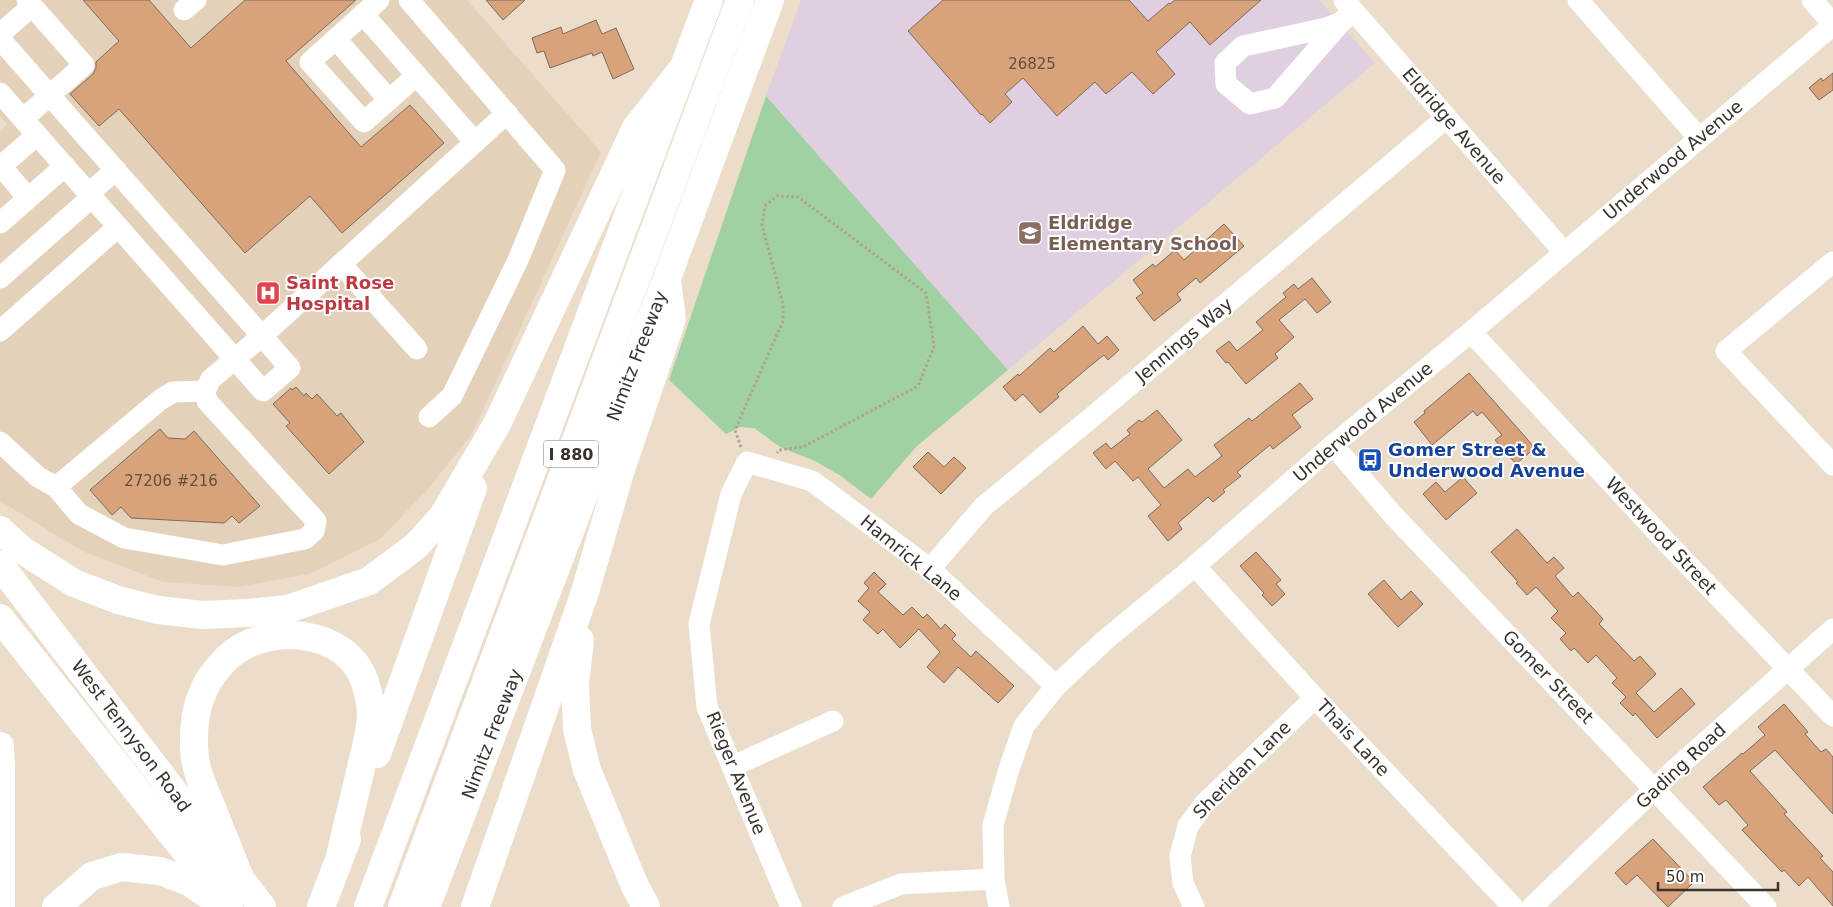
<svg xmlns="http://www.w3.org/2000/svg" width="1833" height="907" font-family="'DejaVu Sans',sans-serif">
<rect width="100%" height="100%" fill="#ecddcb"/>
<!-- built -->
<path fill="#e4d1b9" d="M0,0H467L601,152L472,434L428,489L380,539L309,574L238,587L163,582L82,551L0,501V130L7,124L0,116Z"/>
<!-- education -->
<path fill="#e0cfe1" d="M801,0H1319L1375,63L1008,370L766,96Z"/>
<!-- green -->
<path fill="#a1d1a3" d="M766,96L1008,370L916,447L871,499L841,476L815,461L780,447L754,428L740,427L726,434L669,380Z"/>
<!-- building -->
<g fill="#d8a37b" stroke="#7c6b5e">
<path d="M83,0H149L191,48L245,0H356L286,61L361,147L410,105L444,143L342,233L310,196L245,253L119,109L99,126L70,94L93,74L96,68V62L119,41Z"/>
<path d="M486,0H525L503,20Z"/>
<path d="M943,0H1129L1148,21L1169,3L1170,4L1175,0H1261L1210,45L1190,22L1156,52L1175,74L1153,94L1132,72L1106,94L1095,82L1057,116L1023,78L1005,94L1012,102L990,123L982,114L981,115L908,31Z"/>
<path d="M596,20L602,34L616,28L634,69L613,79L602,52L593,56L592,53L550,68L544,51L537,53L532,38L561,27L563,34Z"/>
<path d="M1833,73V90L1819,100L1809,88L1821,78L1823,81Z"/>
<path d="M1224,224L1244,246L1200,283L1196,278L1177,294L1181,300L1154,321L1136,298L1143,293L1133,280L1153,264L1155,267L1175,250L1184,260Z"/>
<path d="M1312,278L1331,302L1317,313L1305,299L1279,320L1294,337L1275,354L1278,358L1246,384L1228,362L1226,363L1216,351L1229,341L1237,351L1263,330L1256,322L1286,297L1283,293L1294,284L1298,289Z"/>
<path d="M1083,326L1098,344L1107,336L1119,350L1108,360L1104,355L1090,366L1057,394L1059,397L1040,413L1023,394L1015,401L1003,387L1018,374L1019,376L1050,348L1054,352Z"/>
<path d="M1469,373L1535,448L1516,464L1495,440L1502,435L1482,412L1477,416L1473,411L1432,445L1414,422L1425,413L1424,411Z"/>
<path d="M1300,383L1313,399L1292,415L1301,427L1273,449L1270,445L1237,472L1241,476L1223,490L1225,492L1213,502L1208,497L1178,523L1182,529L1168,541L1148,516L1161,505L1138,477L1133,481L1115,461L1106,469L1093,453L1106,443L1111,449L1130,434L1127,430L1139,420L1142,422L1157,410L1182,440L1148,469L1164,488L1188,469L1195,477L1222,456L1214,445L1249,418L1252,421Z"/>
<path d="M296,387L304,396L306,393L312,399L317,394L337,416L341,413L364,442L329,474L286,426L290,423L273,404L291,388L292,390Z"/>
<path d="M160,429L168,438L185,439L194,431L260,506L239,523L232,516L224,523L131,518L121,507L112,515L90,490Z"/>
<path d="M928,452L944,467L954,457L966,468L941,494L913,467Z"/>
<path d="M1463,477L1477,493L1446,520L1423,494L1436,482L1445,492Z"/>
<path d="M1517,529L1547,563L1554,557L1564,568L1555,576L1573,597L1578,592L1603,619L1599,624L1634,661L1640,656L1656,674L1636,693L1654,712L1681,688L1695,704L1657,738L1635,713L1633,716L1620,703L1626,697L1612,683L1617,678L1596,655L1588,663L1574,648L1571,651L1560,639L1566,633L1551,618L1558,611L1536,587L1527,595L1516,583L1518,582L1491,552Z"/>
<path d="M1256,552L1281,580L1276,584L1285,594L1272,606L1262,595L1264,593L1240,566Z"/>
<path d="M874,572L886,584L878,592L903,615L912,607L923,618L927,614L941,629L945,624L956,635L952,639L971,657L976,651L1014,686L998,703L958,667L944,683L927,667L940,652L919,629L900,648L883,629L878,634L863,620L870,612L858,601L869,588L864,583Z"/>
<path d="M1384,580L1401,600L1411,591L1423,604L1398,627L1368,594Z"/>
<path d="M1784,704L1808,732L1805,734L1821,752L1826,749L1833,757V814L1775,750L1750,771L1787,812L1784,814L1823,856L1820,858L1833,872V906L1808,877L1799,886L1784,870L1782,872L1742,830L1748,825L1726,800L1719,805L1703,787L1742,753L1743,754L1765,735L1758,727Z"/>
<path d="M1653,839L1694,882L1668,907L1637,875L1626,885L1615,873Z"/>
</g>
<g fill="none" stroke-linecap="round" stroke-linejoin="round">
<!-- path -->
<path stroke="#aea294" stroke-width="3" stroke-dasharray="2.5 2.5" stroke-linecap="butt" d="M741,447L735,430L783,321V304L762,225L765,206L777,196L798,197L926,293L934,347L918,386L803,447L779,450L777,453"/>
<!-- minor -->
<g stroke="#fff" stroke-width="21">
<path d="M379,0L310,62L364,122L416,76"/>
<path d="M409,0L555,170L518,260L452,396L429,417"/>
<path d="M1344,0L1564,252"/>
<path d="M1578,0L1699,138"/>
<path d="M1812,0L1833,24"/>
<path d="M184,10L196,0"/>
<path d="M363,14L475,142"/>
<path d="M1340,23L1326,28L1243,46L1225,63L1226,84L1250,104L1275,98L1340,23L1353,11"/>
<path d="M0,34L32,6"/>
<path d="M0,39L290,368L263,391L0,93"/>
<path d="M336,39L389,100"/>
<path d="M23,119L84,65L27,0"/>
<path d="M0,165L28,198"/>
<path d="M0,167L37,135"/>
<path d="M89,193L116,170"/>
<path d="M0,223L65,166"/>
<path d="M1833,262L1726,351L1833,465"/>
<path d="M341,264L417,349"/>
<path d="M0,278L92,197"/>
<path d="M0,331L118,227"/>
<path d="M1471,332L1672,548L1833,716"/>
<path d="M0,442L38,477L56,487L79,514L124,538L223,555L305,539L314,531L316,521L207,401L205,391L211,379L262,336L507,113"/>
<path d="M1333,445L1393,515L1766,907"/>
<path d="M56,487L160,400L173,392L205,391"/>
<path d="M1195,566L1315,698L1513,907"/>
<path d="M930,569L984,506L1091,418L1446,118"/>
<path d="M733,766L833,721"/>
<path d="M791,907L707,707L699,624L731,494L747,462L812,481L930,569L1056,686"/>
<path d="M843,907L901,884L994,879"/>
<path d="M999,907L994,879L993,825L1008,772L1024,726L1056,686L1105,640L1195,566L1333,445L1471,332L1833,25"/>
<path d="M1194,907L1183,883L1180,856L1188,826L1205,803L1315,698"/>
<path d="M1532,907L1672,772L1833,629"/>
</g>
<!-- major -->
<g stroke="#fff" stroke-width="28">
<path d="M0,565L262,907"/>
<path d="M0,618L229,906"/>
</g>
<!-- highway -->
<g stroke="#fff" stroke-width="28">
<path d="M0,530L22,550L74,583L118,600L158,610L203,615L248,613L288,609L369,581L416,546L443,516L497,424L636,128L684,67"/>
<path d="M580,640L575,683L577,729L587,770L634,884L646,907"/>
<path d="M0,746L1,767V907"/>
<path d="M377,754L473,488"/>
<path d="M240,878C231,855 221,831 212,808C204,789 194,768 194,746C193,711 201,683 227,658C266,621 351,628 366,686C370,698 372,714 370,727C368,741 364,754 361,768C354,797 347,827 340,856"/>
<path d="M56,907L92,876L122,867L160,871L189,882L217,901L228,905"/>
<path d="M321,907L347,839"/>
<path d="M368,907L709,0"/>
<path d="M402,907L740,0"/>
<path d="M426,907L667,278L770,0"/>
<path d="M475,907L584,595L622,466L672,319L667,281"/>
</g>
</g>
<!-- icons -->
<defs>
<symbol id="school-square" viewBox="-11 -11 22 22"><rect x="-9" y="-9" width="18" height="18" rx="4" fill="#8d6e63" stroke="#fff"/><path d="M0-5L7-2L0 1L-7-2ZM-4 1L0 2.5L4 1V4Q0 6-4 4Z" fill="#fff"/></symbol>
<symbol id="hospital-square" viewBox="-11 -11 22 22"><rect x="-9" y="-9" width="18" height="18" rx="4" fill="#e0444e" stroke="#fff"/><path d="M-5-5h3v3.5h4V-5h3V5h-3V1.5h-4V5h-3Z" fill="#fff"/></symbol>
<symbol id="bus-square" viewBox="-11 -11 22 22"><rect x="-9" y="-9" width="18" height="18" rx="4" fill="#1a4fb4" stroke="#fff"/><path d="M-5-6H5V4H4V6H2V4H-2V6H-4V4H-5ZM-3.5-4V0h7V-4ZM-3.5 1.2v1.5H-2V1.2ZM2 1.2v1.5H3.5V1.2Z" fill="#fff"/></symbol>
</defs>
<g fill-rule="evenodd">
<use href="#school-square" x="1016" y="219" width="28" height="28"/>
<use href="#hospital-square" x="254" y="279" width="28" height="28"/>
<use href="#bus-square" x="1356" y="446" width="28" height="28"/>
</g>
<g text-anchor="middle" stroke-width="4" stroke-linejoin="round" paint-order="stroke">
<!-- number labels -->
<g font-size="15" fill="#614f40">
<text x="1032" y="69">26825</text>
<text x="171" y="486">27206 #216</text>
</g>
<!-- shield labels -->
<rect fill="#fff" stroke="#74706b" stroke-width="1" x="543.5" y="440.5" width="55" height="27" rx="4"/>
<g font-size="16" font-weight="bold" fill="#39332c">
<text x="571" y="460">I 880</text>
</g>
<!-- street labels -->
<g font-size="18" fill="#39332c" stroke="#fff">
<text transform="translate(1454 126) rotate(49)" y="6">Eldridge Avenue</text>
<text transform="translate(1673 160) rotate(-40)" y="6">Underwood Avenue</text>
<text transform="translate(1184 340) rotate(-40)" y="6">Jennings Way</text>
<text transform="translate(637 356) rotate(-69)" y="6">Nimitz Freeway</text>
<text transform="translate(1363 422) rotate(-40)" y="6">Underwood Avenue</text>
<text transform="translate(1661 536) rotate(47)" y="6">Westwood Street</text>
<text transform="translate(911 558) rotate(39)" y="6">Hamrick Lane</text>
<text transform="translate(1548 677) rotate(46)" y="6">Gomer Street</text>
<text transform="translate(492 734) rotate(-69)" y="6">Nimitz Freeway</text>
<text transform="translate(131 736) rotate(53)" y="6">West Tennyson Road</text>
<text transform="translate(1353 738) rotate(47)" y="6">Thais Lane</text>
<text transform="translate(1681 766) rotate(-43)" y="6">Gading Road</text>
<text transform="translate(1242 770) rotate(-45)" y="6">Sheridan Lane</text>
<text transform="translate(736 773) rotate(68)" y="6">Rieger Avenue</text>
</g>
<!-- education labels -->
<g font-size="18" font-weight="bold" fill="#785e54" stroke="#fff" text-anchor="start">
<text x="1048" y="229">Eldridge<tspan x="1048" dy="21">Elementary School</tspan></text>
</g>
<!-- health labels -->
<g font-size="18" font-weight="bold" fill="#be3a42" stroke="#fff" text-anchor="start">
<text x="286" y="289">Saint Rose<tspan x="286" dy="21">Hospital</tspan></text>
</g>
<!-- transit labels -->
<g font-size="18" font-weight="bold" fill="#164399" stroke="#fff" text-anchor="start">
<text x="1388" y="456">Gomer Street &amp;<tspan x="1388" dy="21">Underwood Avenue</tspan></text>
</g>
</g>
<!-- scale -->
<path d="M1658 882v8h120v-8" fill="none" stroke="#39332c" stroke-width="2.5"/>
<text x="1666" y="882" font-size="15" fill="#39332c" stroke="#ffffff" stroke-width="4" paint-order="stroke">50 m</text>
</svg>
